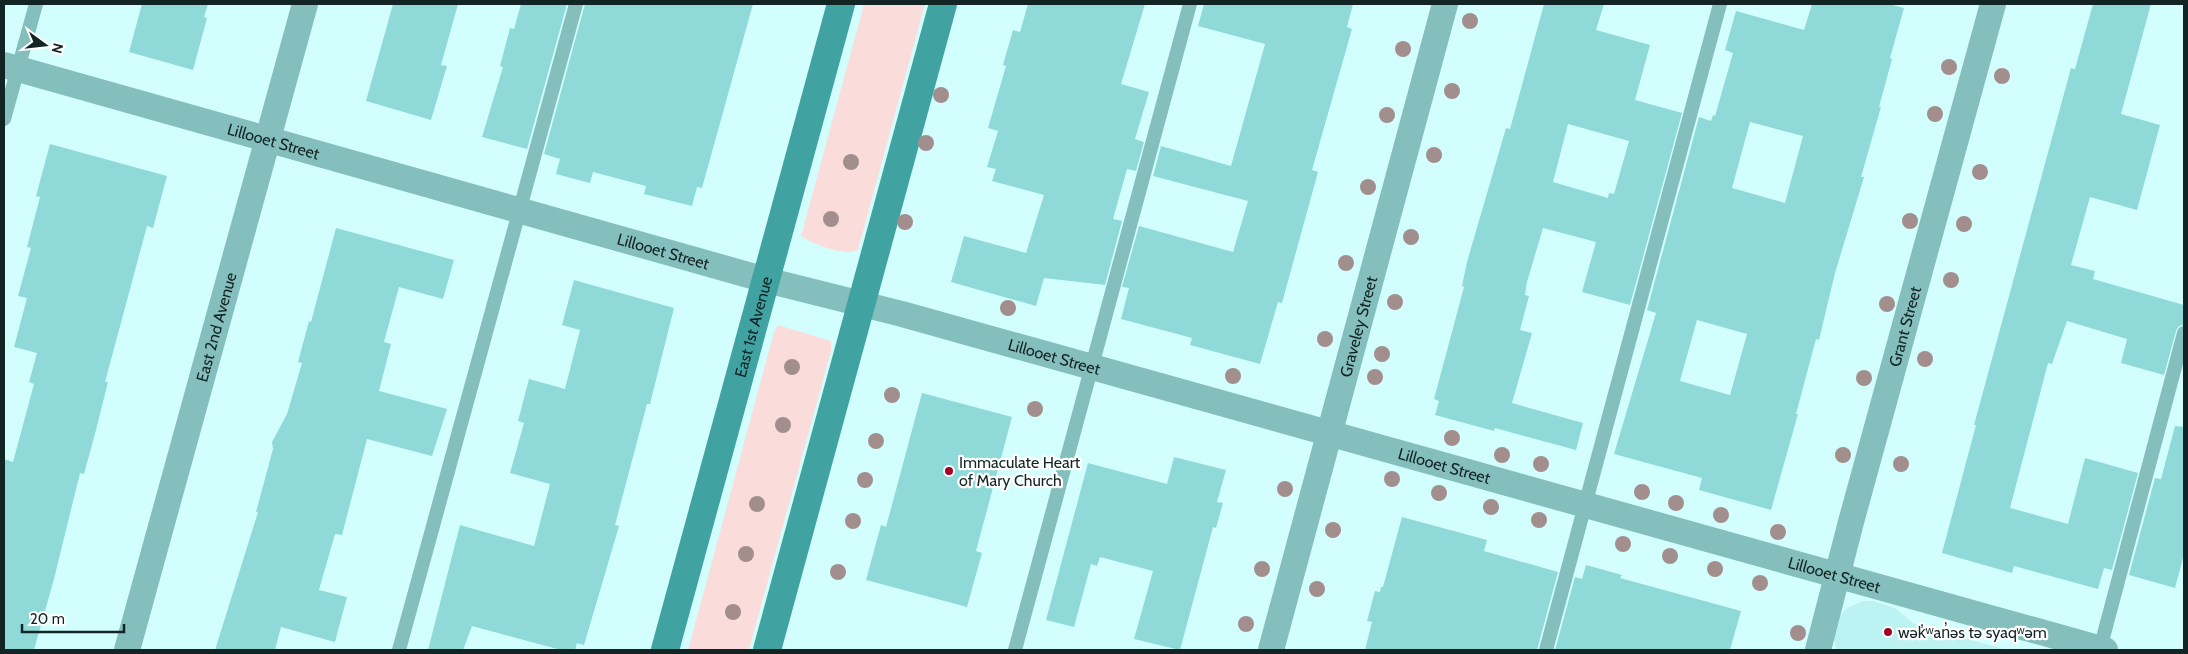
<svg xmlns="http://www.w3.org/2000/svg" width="2188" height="654" font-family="Cabin,sans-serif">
<rect width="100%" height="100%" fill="#d2fffe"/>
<!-- built -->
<path fill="#bcf2f1" d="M1863,601H1873L1895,608L1914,624L2007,650H1836L1834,639L1841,615L1847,608Z"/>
<!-- green -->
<g fill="#fadddb">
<path d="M864,4H925L858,250C845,257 813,244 801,236Z"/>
<path d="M778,325L831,341V351L749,650H688L774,332Z"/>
</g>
<!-- building -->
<g fill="#8fdad9" fill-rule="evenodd">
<path d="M142,4H208L204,17L207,18L193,70L129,52Z"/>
<path d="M393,4H458L441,65L447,66L431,120L366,101Z"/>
<path d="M521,4H567L527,149L482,137L503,67L500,66L510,28L514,29Z"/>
<path d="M585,4H753L702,188L697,187L692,206L644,194L646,186L593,172L590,183L556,174L560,159L544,154Z"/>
<path d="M1028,4H1145L1121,84L1149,92L1135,139L1144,142L1136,171L1127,169L1113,219L1122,221L1105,285L1044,278L1036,306L951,282L964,236L1026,253L1044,195L992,181L996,169L987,167L998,131L988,128L1006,66L1003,65L1013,30L1020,32Z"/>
<path d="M1204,4H1353L1347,27L1352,29L1312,170L1318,172L1282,303L1278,302L1260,364L1190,345L1192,338L1121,319L1129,288L1122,287L1139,226L1233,252L1248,201L1153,176L1161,146L1231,166L1265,44L1198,26Z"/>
<path d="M1544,4H1604L1596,30L1650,45L1635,100L1682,113L1630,305L1582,292L1596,242L1543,228L1527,282L1525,295L1529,296L1520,330L1532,333L1512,403L1583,423L1576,450L1495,428L1494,431L1435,415L1439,401L1434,399L1464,287L1462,286L1467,262L1506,128L1510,129ZM1568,124L1629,141L1614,194L1609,193L1608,198L1553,182Z"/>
<path d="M1812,4H1889L1904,8L1890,58L1892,59L1879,107H1881L1861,177H1864L1835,273L1819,340L1816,339L1796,414H1798L1771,510L1699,490L1702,478L1614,454L1656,313L1647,310L1699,117L1711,121L1713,115L1715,116L1733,53L1725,50L1736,11L1804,30ZM1750,122L1803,136L1785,203L1732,188ZM1697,320L1747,334L1730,395L1680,381Z"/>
<path d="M2093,4H2151L2121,114L2160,125L2137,210L2090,197L2071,265L2095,271L2093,279L2184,305V324L2178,327L2176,331L2164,375L2121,363L2127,339L2067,321L2052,364L2048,363L2010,508L2068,524L2085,458L2138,473L2112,570L2104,568L2098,589L2014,566L2012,573L1942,553L1976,425H1974L2056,123L2071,68L2075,69Z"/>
<path d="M50,144L167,176L153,228L147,226L105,382H108L96,430L84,474L80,473L54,579L34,650H4V459L13,462L34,384L29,382L37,353L14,347L27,298L18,296L31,248L27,247L40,197L36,196Z"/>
<path d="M336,228L454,260L443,299L399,287L384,342L391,344L379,391L447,409L432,456L367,439L342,535L335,534L319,590L347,597L335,642L281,627L275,650H215L258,512H256L273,449L272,442L287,414L302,363L298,362L309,321L311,322Z"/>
<path d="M574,280L674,308L650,404H647L615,525L619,526L584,645L577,643L575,650H561L472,626L463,650H428L460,525L534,546L550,484L510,473L524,423L518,421L529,379L565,389L580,330L562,325Z"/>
<path d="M922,393L1012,417L976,551L982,553L967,607L866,580L881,525L886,527Z"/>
<path d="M2175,426L2184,427V554L2175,588L2129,575L2155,478L2161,479Z"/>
<path d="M1174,457L1226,470L1217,502L1223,503L1216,528L1213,527L1180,650L1134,639L1153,571L1100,557L1097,566L1091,564L1074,627L1046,620L1088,463L1167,484Z"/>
<path d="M1402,517L1487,540L1484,551L1558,572L1537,650H1365L1372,622L1367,621L1375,591L1380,592L1381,587H1383Z"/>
<path d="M1586,565L1622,575L1620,578L1741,611L1730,650H1555L1575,577L1582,579Z"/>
</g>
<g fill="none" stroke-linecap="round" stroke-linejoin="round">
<!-- service -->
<g stroke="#84bebd" stroke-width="14">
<path d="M4,119L36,4"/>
<path d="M2100,649L2184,333"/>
<path d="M399,650L576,4"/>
<path d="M1015,650L1190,4"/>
<path d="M1546,650L1720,4"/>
</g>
<!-- minor -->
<g stroke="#84bebd" stroke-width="26">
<path id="s1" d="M4,65L766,280L902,314L2105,650"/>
<path id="s2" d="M127,650L305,4"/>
<path id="s3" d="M1271,650L1445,4"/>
<path id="s4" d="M1818,650L1851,522L1993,4"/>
</g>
<!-- secondary -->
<g stroke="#40a3a2" stroke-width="28">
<path id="s5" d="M665,650L841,4"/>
<path d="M767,650L943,4"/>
</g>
</g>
<!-- trees -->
<g fill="#a38e8e">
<circle cx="1470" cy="21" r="8"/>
<circle cx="1403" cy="49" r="8"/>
<circle cx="1949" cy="67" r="8"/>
<circle cx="2002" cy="76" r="8"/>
<circle cx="1452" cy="91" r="8"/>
<circle cx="941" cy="95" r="8"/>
<circle cx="1935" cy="114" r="8"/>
<circle cx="1387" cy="115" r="8"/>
<circle cx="926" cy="143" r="8"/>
<circle cx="1434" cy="155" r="8"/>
<circle cx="851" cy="162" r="8"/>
<circle cx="1980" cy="172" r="8"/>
<circle cx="1368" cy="187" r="8"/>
<circle cx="831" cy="219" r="8"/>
<circle cx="1910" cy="221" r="8"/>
<circle cx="905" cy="222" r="8"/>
<circle cx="1964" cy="224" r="8"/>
<circle cx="1411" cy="237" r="8"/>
<circle cx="1346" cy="263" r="8"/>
<circle cx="1951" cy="280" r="8"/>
<circle cx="1395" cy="302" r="8"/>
<circle cx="1887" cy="304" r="8"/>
<circle cx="1008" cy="308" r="8"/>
<circle cx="1325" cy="339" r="8"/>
<circle cx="1382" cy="354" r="8"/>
<circle cx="1925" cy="359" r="8"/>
<circle cx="792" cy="367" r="8"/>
<circle cx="1233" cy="376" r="8"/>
<circle cx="1375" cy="377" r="8"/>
<circle cx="1864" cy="378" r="8"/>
<circle cx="892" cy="395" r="8"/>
<circle cx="1035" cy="409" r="8"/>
<circle cx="783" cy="425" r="8"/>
<circle cx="1452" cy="438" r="8"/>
<circle cx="876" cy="441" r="8"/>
<circle cx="1502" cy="455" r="8"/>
<circle cx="1843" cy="455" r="8"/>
<circle cx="1541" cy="464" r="8"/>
<circle cx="1901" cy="464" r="8"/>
<circle cx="1392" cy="479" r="8"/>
<circle cx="865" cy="480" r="8"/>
<circle cx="1285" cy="489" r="8"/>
<circle cx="1642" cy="492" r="8"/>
<circle cx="1439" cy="493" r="8"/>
<circle cx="1676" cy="503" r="8"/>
<circle cx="757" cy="504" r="8"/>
<circle cx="1491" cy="507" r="8"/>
<circle cx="1721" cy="515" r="8"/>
<circle cx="1539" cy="520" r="8"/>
<circle cx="853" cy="521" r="8"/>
<circle cx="1333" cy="530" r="8"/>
<circle cx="1778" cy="532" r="8"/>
<circle cx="1623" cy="544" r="8"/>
<circle cx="746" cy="554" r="8"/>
<circle cx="1670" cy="556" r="8"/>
<circle cx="1262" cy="569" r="8"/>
<circle cx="1715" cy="569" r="8"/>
<circle cx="838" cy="572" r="8"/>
<circle cx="1760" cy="583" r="8"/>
<circle cx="1317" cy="589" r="8"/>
<circle cx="733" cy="612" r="8"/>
<circle cx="1246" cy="624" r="8"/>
<circle cx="1798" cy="633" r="8"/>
</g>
<!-- markers -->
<g fill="#a20324" stroke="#fff" stroke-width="2">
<circle cx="949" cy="471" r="5"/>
<circle cx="1888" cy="632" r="5"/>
</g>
<g text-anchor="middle" stroke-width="4.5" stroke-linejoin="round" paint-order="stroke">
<!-- street labels -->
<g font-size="16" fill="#132424" stroke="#fff">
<text dy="6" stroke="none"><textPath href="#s1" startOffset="280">Lillooet Street</textPath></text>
<text dy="6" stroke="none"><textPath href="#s1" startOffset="685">Lillooet Street</textPath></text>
<text dy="6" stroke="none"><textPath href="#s2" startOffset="335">East 2nd Avenue</textPath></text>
<text dy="6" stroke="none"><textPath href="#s5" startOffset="335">East 1st Avenue</textPath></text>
<text dy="6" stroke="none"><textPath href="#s3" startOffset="335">Graveley Street</textPath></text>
<text dy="6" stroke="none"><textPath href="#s4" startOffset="335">Grant Street</textPath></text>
<text dy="6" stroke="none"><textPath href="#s1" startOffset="1090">Lillooet Street</textPath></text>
<text dy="6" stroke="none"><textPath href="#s1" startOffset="1495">Lillooet Street</textPath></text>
<text dy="6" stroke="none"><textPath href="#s1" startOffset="1900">Lillooet Street</textPath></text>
</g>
<!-- poi labels -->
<g font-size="16" fill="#132424" stroke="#fff" text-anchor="start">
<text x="959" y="468">Immaculate Heart<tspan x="959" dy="18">of Mary Church</tspan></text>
<text x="1898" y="638">wək̓ʷan̓əs tə syaqʷəm</text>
</g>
</g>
<!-- border -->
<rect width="2188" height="654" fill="none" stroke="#132424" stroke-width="10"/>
<!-- north arrow -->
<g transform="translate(45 45) rotate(105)" stroke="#ffffff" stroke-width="4" paint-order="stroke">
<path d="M0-4L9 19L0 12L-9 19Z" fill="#132424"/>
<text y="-8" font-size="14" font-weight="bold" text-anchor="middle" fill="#132424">N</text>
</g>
<!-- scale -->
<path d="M22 624v8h102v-8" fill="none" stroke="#132424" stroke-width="2.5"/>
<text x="30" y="624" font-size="15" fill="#132424" stroke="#ffffff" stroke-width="4" paint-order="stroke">20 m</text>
</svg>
